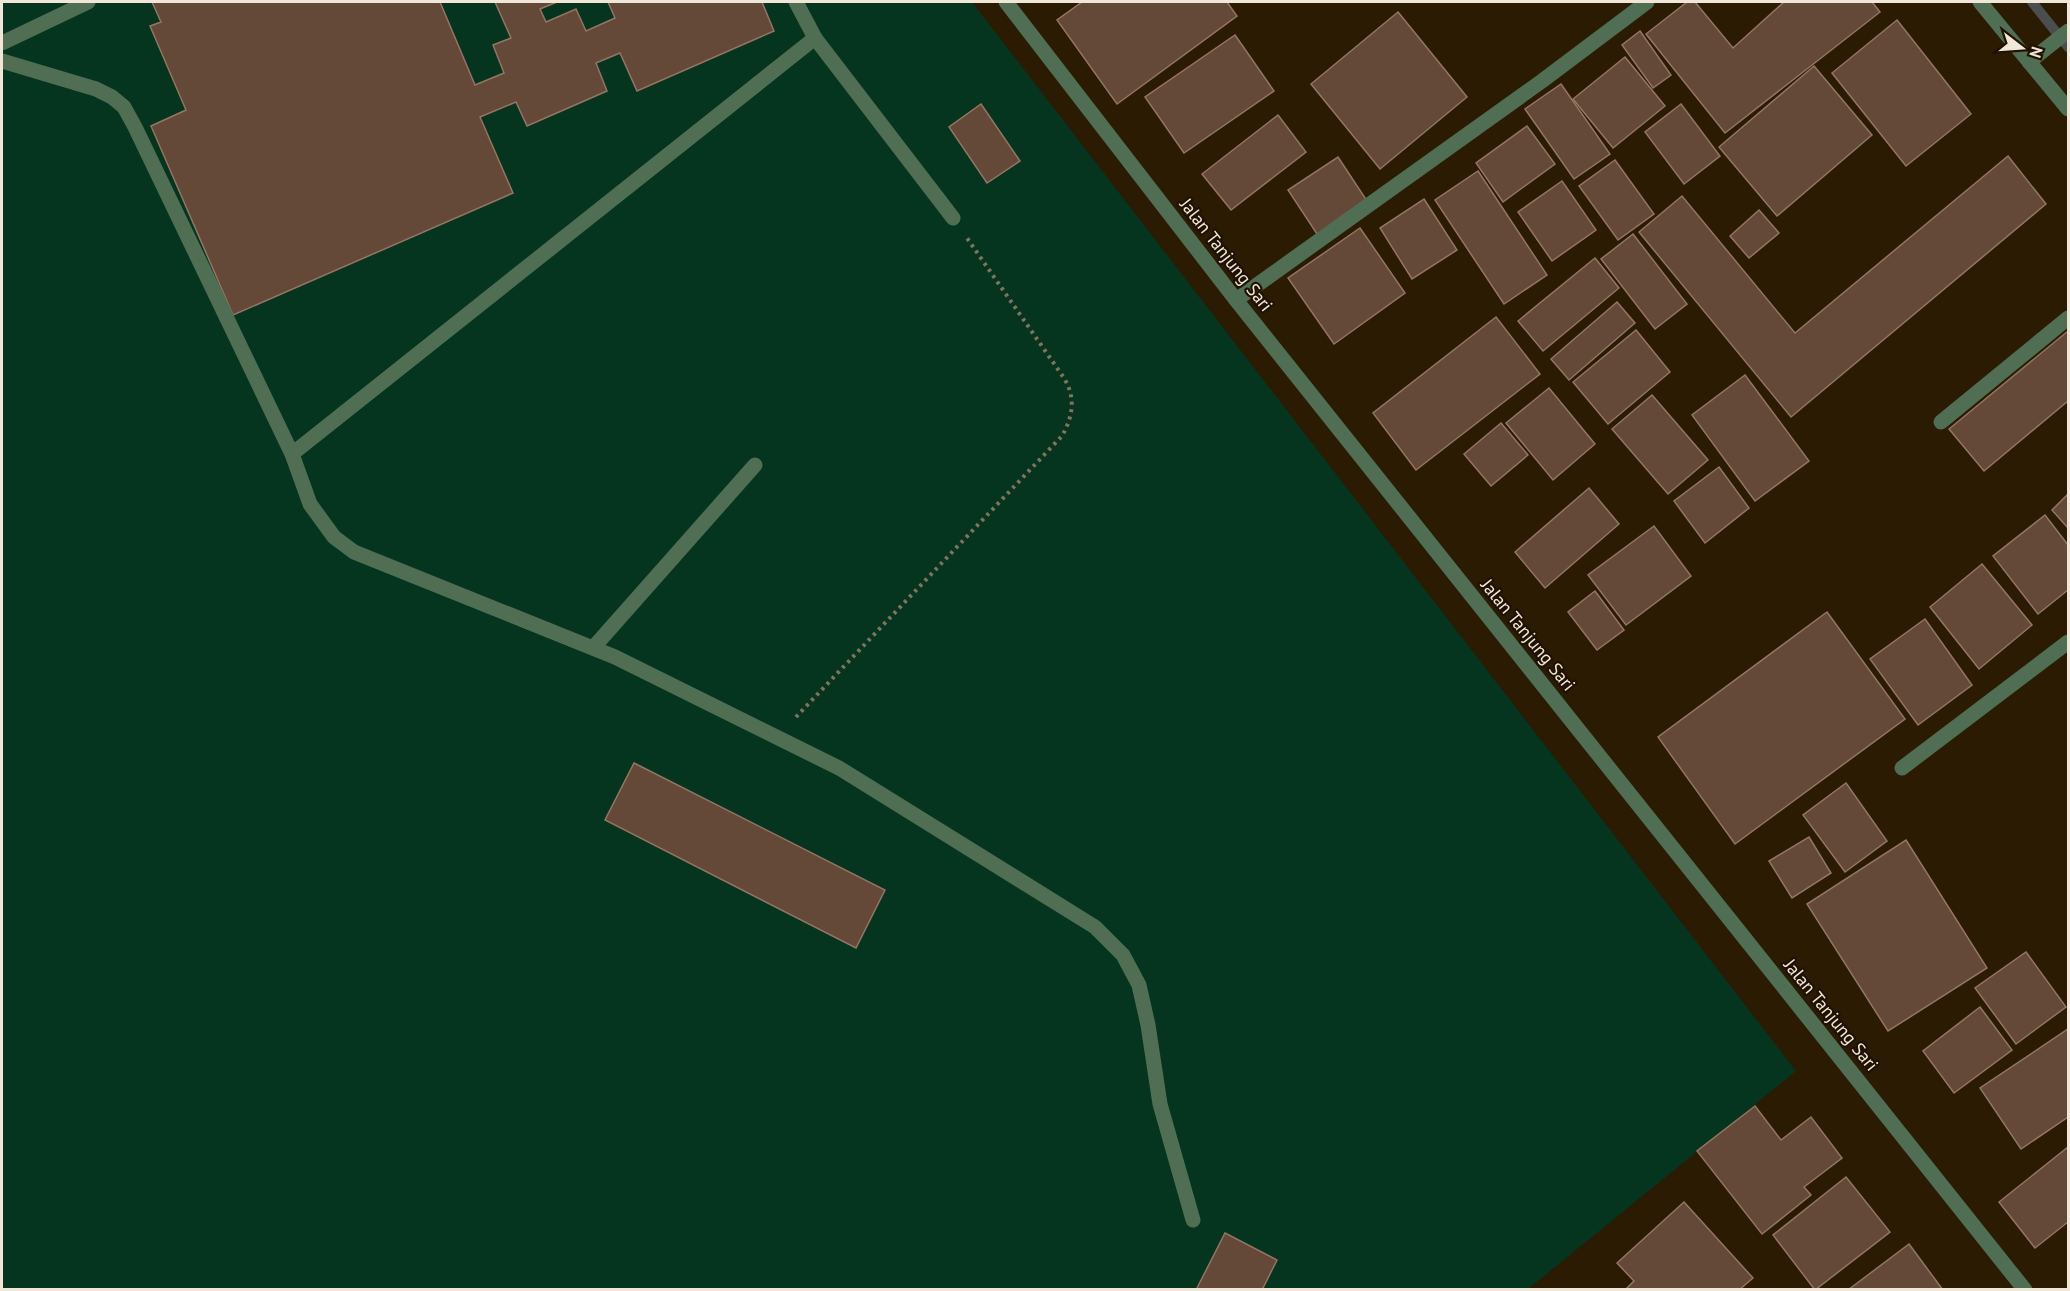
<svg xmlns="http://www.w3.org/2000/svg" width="2070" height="1291" font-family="'PT Sans',sans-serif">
<rect width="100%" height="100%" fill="#2a1b02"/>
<!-- green -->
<path fill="#06351f" d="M2,2H972L1796,1071L1528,1289L2,1290Z"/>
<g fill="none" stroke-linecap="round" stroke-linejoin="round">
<!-- stream -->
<path stroke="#4a4e4f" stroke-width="10" d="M2032,2L2068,47"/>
</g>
<!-- building -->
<g fill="#644838" stroke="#947564" stroke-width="1.5">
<path d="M152,2H440L475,85L504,73L493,45L511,38L495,2H557L540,9L546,22L576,9L586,31L615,18L608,2H762L774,31L637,91L620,53L596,63L607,91L527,126L516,102L480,117L513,193L233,315L151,126L186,110L150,26L161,22Z"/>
<path d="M1082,2H1227L1237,16L1117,104L1057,20Z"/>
<path d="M1687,2H1695L1733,48L1784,2H1872L1880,12L1725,133L1646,34Z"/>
<path d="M1398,12L1467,97L1380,169L1311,84Z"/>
<path d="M1897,20L1971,114L1906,166L1832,73Z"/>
<path d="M1640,31L1671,75L1653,88L1622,45Z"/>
<path d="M1235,35L1274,91L1184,153L1145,97Z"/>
<path d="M1625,57L1665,106L1613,148L1573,99Z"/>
<path d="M1814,66L1872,135L1777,216L1719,147Z"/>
<path d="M1561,84L1610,154L1574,179L1525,109Z"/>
<path d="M981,104L1020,161L987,183L949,127Z"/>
<path d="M1681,104L1720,156L1684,184L1645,132Z"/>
<path d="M1278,115L1306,152L1231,210L1202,174Z"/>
<path d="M1527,126L1555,164L1503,202L1476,163Z"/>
<path d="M2008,156L2046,204L1791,417L1639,232L1682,196L1795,333Z"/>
<path d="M1338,157L1369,204L1319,237L1288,190Z"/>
<path d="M1615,160L1654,214L1618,240L1579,186Z"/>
<path d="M1478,171L1547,275L1504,304L1435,200Z"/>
<path d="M1562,181L1596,230L1552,261L1518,212Z"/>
<path d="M1424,199L1457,250L1412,279L1380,228Z"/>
<path d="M1759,210L1779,233L1749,258L1730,236Z"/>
<path d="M1360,228L1405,293L1334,344L1288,278Z"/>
<path d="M1633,234L1687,304L1655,329L1601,259Z"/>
<path d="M1595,258L1619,288L1543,351L1518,321Z"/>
<path d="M1617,302L1635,323L1569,380L1551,359Z"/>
<path d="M1496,317L1540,374L1416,470L1373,413Z"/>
<path d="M1636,330L1670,372L1608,424L1573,382Z"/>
<path d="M2068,331V401L1984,471L1949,429Z"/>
<path d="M1745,375L1809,461L1755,501L1692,415Z"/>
<path d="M1549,388L1595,444L1553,480L1506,423Z"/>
<path d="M1652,395L1708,460L1668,494L1612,429Z"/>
<path d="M1501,423L1528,455L1491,486L1464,454Z"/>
<path d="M1719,467L1749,508L1705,543L1674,501Z"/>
<path d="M1589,488L1619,524L1545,588L1515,552Z"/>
<path d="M2068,494V528L2052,510Z"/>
<path d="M2045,515L2068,545V590L2038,614L1993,556Z"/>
<path d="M1654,526L1691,576L1626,625L1588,575Z"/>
<path d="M1982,564L2032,625L1979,669L1930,607Z"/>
<path d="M1595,591L1624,630L1597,650L1568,612Z"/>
<path d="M1827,612L1905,719L1735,844L1658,737Z"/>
<path d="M1925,619L1972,685L1918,725L1870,659Z"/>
<path d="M634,763L885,890L856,948L605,820Z"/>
<path d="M1846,783L1887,841L1845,872L1803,815Z"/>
<path d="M1809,837L1831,873L1792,898L1769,861Z"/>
<path d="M1906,840L1987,968L1888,1031L1807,904Z"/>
<path d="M2026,952L2066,1007L2016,1044L1975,988Z"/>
<path d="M1980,1007L2012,1050L1954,1093L1923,1051Z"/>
<path d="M2068,1029V1117L2021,1149L1980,1088Z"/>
<path d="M1755,1106L1781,1140L1811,1117L1842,1158L1804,1187L1811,1195L1762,1234L1697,1151Z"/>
<path d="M2068,1147V1222L2035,1248L1999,1202Z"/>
<path d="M1846,1177L1890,1232L1815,1290L1773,1235Z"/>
<path d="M1684,1202L1753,1278L1739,1290H1625L1634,1281L1617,1263Z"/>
<path d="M1225,1233L1277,1260L1262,1290H1196Z"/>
<path d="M1909,1244L1943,1290H1848Z"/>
</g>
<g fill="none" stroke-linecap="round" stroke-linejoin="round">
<!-- path -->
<path stroke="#80745f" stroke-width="4" stroke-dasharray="3 4.5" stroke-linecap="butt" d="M796,717L1062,436C1073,416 1076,398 1064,378L967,238"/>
<!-- lane -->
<g stroke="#4f6e53" stroke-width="15">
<path d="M796,2L815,38L953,218"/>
<path d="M2,43L88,2"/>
<path d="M2,61L96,89L112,97L124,107L135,127L292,454L310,504L334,537L354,552L615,657L839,768L1095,927L1123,955L1139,985L1148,1025L1160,1104L1193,1220"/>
<path d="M292,454L815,38"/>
<path d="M593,648L755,465"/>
</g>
<!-- street -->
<g stroke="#4f6e53" stroke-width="15">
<path d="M1006,2L1236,300L2025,1290"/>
<path d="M1980,2L2068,109"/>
<path d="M2029,62L2068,31"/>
<path d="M1236,300L1542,81L1647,2"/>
<path d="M1941,422L2068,318"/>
<path d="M1902,768L2068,642"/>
</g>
</g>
<g text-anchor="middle" stroke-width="4.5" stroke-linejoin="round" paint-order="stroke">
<!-- street labels -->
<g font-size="18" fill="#f1e7d8" stroke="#201200">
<text transform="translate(1226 255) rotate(52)" y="6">Jalan Tanjung Sari</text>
<text transform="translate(1528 635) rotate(51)" y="6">Jalan Tanjung Sari</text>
<text transform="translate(1831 1015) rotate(51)" y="6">Jalan Tanjung Sari</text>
</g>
</g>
<!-- border -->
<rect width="2070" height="1291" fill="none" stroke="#f1e7d8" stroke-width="6"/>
<!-- north arrow -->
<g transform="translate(2022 48) rotate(107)" stroke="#201200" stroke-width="4.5" paint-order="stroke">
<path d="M0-4.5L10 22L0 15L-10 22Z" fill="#f1e7d8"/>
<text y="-9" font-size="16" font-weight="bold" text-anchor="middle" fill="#f1e7d8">N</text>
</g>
</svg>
